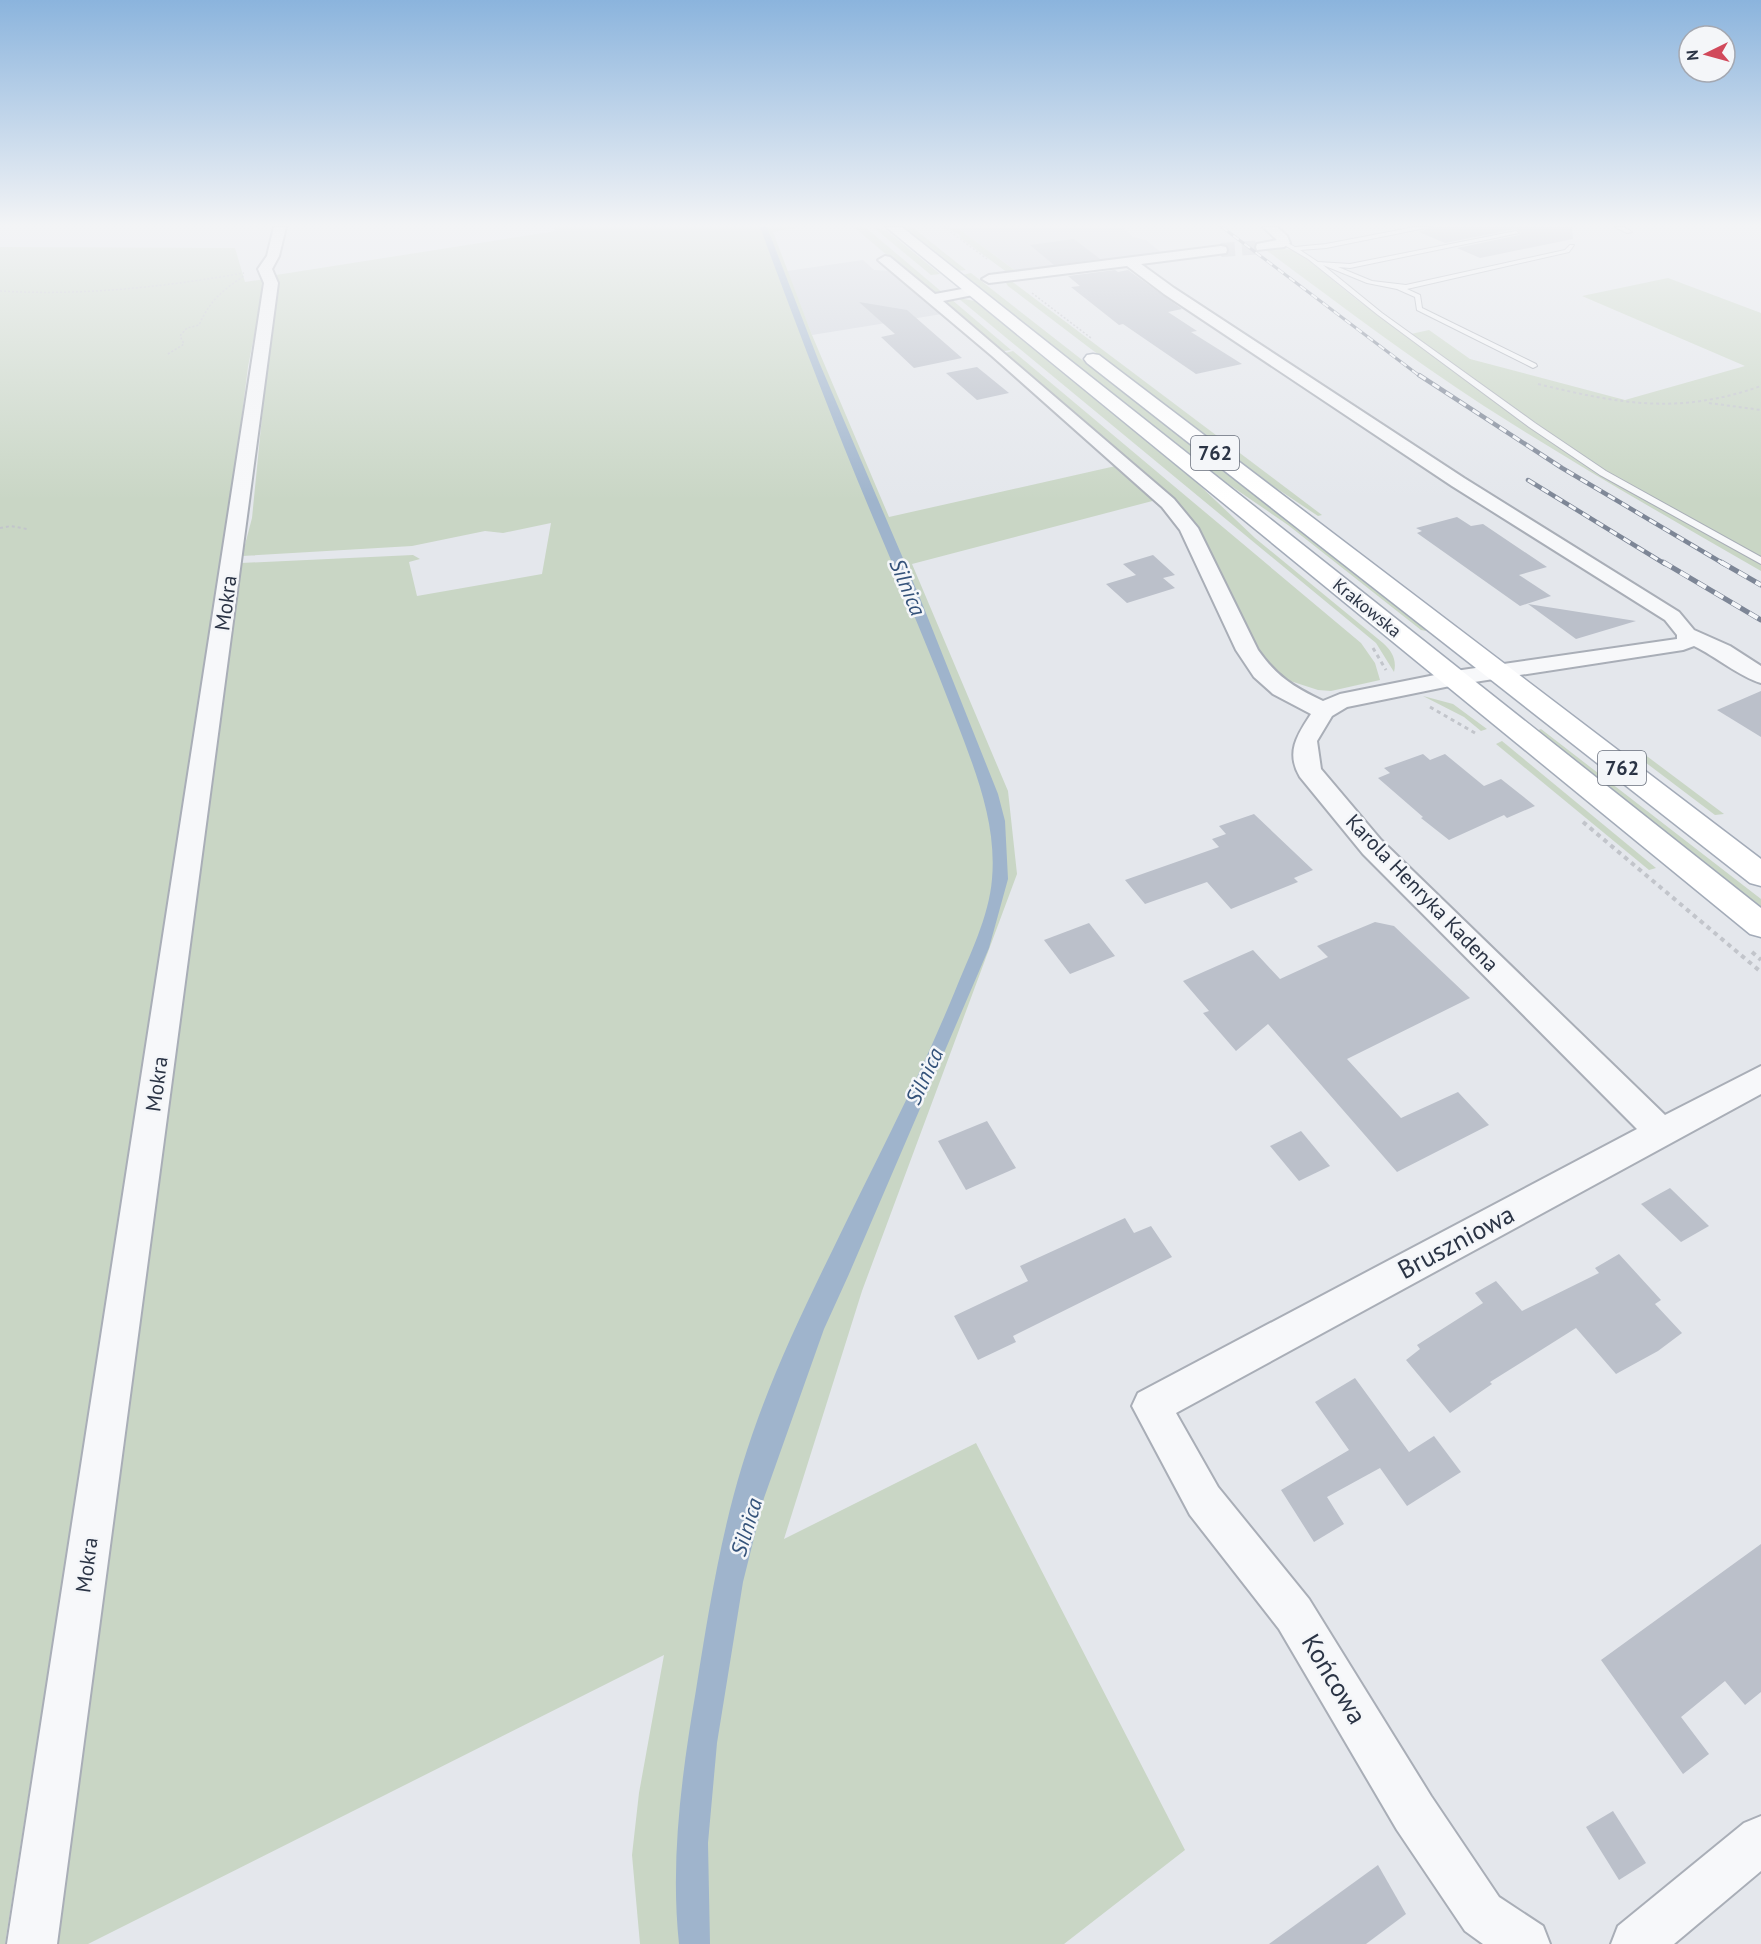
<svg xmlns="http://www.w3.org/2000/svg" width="1761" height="1944" font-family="'PT Sans',sans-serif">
<rect width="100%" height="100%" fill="#e4e7ec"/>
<!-- built -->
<g fill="#d2d6de">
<path d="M968,227H1122L1133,237L1146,240L1164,255L1016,271L959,229Z"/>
<path d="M863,260L874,270L893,271L942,314L812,335L787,271Z"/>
</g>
<!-- green -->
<g fill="#c9d6c5">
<path d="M553,227H799L773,232L812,335L889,517L1120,465L1160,499L912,564L1008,791L1017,874L862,1291L784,1539L976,1443L1185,1850L1064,1944H640L632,1855L639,1793L664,1655L88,1944H52L241,563L413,555L420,559L409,562L417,596L542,574L551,523L503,533L485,531L412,546L242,556L252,518L276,275L556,231Z"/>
<path d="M854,227H865L943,293L929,291Z"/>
<path d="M873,227L887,231L940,274L931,275Z"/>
<path d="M903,227H912L966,270L958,271Z"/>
<path d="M946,227L959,229L1017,272L1008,273L959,237L961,236Z"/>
<path d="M0,247L235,248L245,282L265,279L248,367L228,525L5,1944H0Z"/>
<path d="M1262,247L1293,250L1302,255L1356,299L1564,448L1761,563V571C1667,517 1575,464 1484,406C1407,356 1335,301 1262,247Z"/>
<path d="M971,273L1425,628L1426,631L1421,630L1288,525L1218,477L962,275Z"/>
<path d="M1668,278L1761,313V558L1606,472L1534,423L1411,334L1429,330L1470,359L1625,400L1745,366L1582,296Z"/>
<path d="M1010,280L1322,515L1318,516L1258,476L1008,286L1006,283Z"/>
<path d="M958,298L975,301L1195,481L1255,538L1383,643C1392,651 1397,660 1394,672L1376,643Z"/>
<path d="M951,299L1011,350L999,352L953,313L956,310L945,301Z"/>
<path d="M1013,351L1361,643L1375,663L1380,680L1331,691L1318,690L1284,679L1261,662L1190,516L1001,354Z"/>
<path d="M1423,696L1453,704L1487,729L1481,731L1464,717Z"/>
<path d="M1541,729L1761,899V909L1536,731Z"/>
<path d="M1502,741L1656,868L1649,870L1496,744Z"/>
<path d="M1640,751L1724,814L1715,815L1637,756V752Z"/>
</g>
<!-- water -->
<path fill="#9fb4cc" d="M760,227H767L819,362L920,598L998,794L1005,821L1008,879L989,948L849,1274L824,1329L764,1498L743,1582L717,1743L708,1843L710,1944H679C670,1859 682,1773 696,1690C708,1615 720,1538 742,1466C765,1390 799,1318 834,1247C875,1162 919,1079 955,991C969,956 989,917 992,879C997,823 975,770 956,720C932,657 906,596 880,534C837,433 798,330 760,227Z"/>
<!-- building -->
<g fill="#bbc0ca">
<path d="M1432,227H1572L1573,239L1480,258L1457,248L1519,235L1521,233L1516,229L1445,243L1419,232Z"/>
<path d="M1074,239L1100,259L1054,265L1030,245Z"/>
<path d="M1115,270L1118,272L1128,270L1182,309L1168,312L1197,331L1191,332L1242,364L1196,374L1123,324L1119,325L1071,287L1080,286L1068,276Z"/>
<path d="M859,302L907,310L962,358L914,368L881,337L895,334Z"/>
<path d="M977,367L1009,393L977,400L946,373Z"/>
<path d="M1457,517L1471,526L1483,524L1547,567L1519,575L1551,596L1520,606L1417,533L1422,531L1416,528Z"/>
<path d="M1153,555L1175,575L1163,578L1175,588L1127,603L1106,584L1136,575L1123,564Z"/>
<path d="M1528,604L1636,621L1576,639Z"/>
<path d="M1761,691V737L1717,710Z"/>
<path d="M1423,754L1430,760L1445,754L1484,786L1501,779L1535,806L1507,818L1504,815L1449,840L1421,818L1423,817L1378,778L1390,773L1384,768Z"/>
<path d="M1254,814L1313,870L1294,878L1298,882L1231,909L1207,882L1145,904L1125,880L1219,847L1212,839L1226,834L1219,826Z"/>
<path d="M1375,922L1394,926L1470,998L1347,1059L1401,1118L1458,1092L1489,1125L1397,1172L1268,1024L1236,1051L1203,1013L1209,1011L1183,981L1253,950L1280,979L1328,957L1317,946Z"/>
<path d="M1089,923L1115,956L1070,974L1044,940Z"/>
<path d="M987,1121L1016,1168L966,1190L938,1141Z"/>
<path d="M1301,1131L1330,1166L1299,1181L1270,1146Z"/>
<path d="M1670,1188L1709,1226L1681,1242L1641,1204Z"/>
<path d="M1125,1218L1134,1233L1151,1226L1172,1257L1013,1336L1016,1342L978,1360L954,1316L1028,1281L1020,1266Z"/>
<path d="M1619,1254L1661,1300L1655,1304L1682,1333L1658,1351L1616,1374L1576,1328L1490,1382L1492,1384L1450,1413L1406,1360L1420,1349L1417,1345L1483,1303L1475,1293L1496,1281L1522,1311L1599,1273L1595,1268Z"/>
<path d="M1355,1378L1409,1452L1434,1436L1461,1472L1407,1506L1380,1468L1327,1497L1344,1524L1314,1542L1281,1490L1349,1450L1315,1402Z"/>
<path d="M1761,1544V1692L1745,1705L1725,1681L1681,1717L1709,1754L1683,1774L1601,1660Z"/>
<path d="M1613,1811L1646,1863L1619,1880L1586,1827Z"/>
<path d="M1378,1865L1406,1914L1366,1944H1269Z"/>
</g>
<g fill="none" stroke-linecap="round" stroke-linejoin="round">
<!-- minor-tunnel -->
<path stroke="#bfc3cb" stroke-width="14" stroke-dasharray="14 7" stroke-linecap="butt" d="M1221,250L1262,247"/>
<defs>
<g id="service">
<path d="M1415,227H1430L1326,248L1300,250L1318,262L1350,264L1516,231L1519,233L1350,268L1338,267L1372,281L1406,285L1565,250L1570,245H1574L1569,252L1407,289L1420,295L1422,308L1536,364L1537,366L1533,368L1417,310L1415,297L1397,289L1367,283L1323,265L1382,313L1535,423L1606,471L1761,557V564L1600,475L1529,427L1378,315L1308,259L1281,243L1286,242L1295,247L1326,244Z"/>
<path d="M1615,227H1624L1632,232L1627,233Z"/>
</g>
<g id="minor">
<path d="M274,227H286L279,256L272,269L278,283L57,1944H7L264,283L258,269L267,256Z"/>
<path d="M1263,227H1277L1287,236L1290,243L1284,247L1257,250L1256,247L1257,244L1277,240Z"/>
<path d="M1221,246L1226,247L1227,250L1226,253L1141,264L1174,288L1464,478L1679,612L1694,630L1730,646L1761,666V683C1740,677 1715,656 1694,646L1683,650L1455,685L1347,707L1332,716L1317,741L1321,769L1381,840L1665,1115L1761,1066V1094L1176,1413L1218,1487L1309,1599L1431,1796L1499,1897L1543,1926L1550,1944H1483L1465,1931L1397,1830L1279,1629L1190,1515L1132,1406L1138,1393L1637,1129L1363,854L1300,777C1285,752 1298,734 1311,714L1273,694L1254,677L1236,650L1180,530L1162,507L992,356L878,260L885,256L890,257L935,294L973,287L978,288L980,291L978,294L943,301L1174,499L1198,528L1258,650C1277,677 1294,687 1323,701L1340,694L1455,671L1677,639V635L1665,620L1452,486L1164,294L1127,266L989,283L982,279L989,275Z"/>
<path d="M1761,1816V1871L1674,1944H1611L1618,1926L1744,1823Z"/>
</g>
<g id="primary">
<path d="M886,227H902L1761,908V937L1750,934Z"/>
<path d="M1093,354L1099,355L1761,859V886L1750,883L1087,363L1084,359L1087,355Z"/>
</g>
</defs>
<!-- service casing -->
<use href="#service" stroke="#a9aeb7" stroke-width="2"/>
<!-- minor casing -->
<use href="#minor" stroke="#a9aeb7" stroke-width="4"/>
<!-- primary casing -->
<use href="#primary" stroke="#a3abb8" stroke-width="3"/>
<!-- path-far3 -->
<g stroke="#c2c5cb" stroke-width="1.5" stroke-dasharray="2 2" stroke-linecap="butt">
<path d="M944,227L987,259"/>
<path d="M0,291C82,296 163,287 244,273"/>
<path d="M1032,293L1091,338"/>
<path d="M168,354L184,344L180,336L187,328L199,325C211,299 222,291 245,275"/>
</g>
<!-- path-far2 -->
<g stroke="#c2c5cb" stroke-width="2" stroke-dasharray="3 3" stroke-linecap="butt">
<path d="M1538,384C1620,404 1679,415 1761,386"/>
<path d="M1709,403L1761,410"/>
<path d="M0,528L11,526L27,529"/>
</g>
<!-- path-far1 -->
<g stroke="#c2c5cb" stroke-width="3" stroke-dasharray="4 4" stroke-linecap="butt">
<path d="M1373,648L1386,670"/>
<path d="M1430,707L1475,733"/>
</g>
<!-- path -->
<g stroke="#c2c5cb" stroke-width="4" stroke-dasharray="4.5 4.5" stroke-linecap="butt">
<path d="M1583,822L1761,972"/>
<path d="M1752,952L1761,960"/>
</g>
<!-- service -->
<use href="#service" fill="#f7f8fa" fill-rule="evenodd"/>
<!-- minor -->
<use href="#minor" fill="#f7f8fa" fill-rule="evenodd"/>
<!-- primary -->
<use href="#primary" fill="#fff" fill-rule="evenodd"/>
<defs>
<path id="rail-far2" d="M1222,227L1421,377"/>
<g id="rail-far1">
<path d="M1419,375L1562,468L1724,564"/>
<path d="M1528,480L1665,564"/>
</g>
<g id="rail">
<path d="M1663,562L1761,620"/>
<path d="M1721,562L1761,585"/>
</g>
</defs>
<!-- rail-far2 casing -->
<use href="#rail-far2" stroke="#7d8696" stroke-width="3"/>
<!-- rail-far1 casing -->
<use href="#rail-far1" stroke="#7d8696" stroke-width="4.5"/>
<!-- rail casing -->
<use href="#rail" stroke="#7d8696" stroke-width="5"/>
<!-- rail-far2 -->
<use href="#rail-far2" stroke="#f4f6f9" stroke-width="2" stroke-dasharray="7" stroke-linecap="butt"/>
<!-- rail-far1 -->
<use href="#rail-far1" stroke="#f4f6f9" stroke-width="3" stroke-dasharray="8" stroke-linecap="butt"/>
<!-- rail -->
<use href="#rail" stroke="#f4f6f9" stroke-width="4" stroke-dasharray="10" stroke-linecap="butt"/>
</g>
<!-- sky -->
<linearGradient id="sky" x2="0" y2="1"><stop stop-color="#8bb4dd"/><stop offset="0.45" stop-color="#f3f4f6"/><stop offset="1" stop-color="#f3f4f6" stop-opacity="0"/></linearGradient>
<rect width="1761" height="500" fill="url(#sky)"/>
<g text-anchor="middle" stroke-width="5" stroke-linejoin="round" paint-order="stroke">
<!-- far-street labels -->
<g font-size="18" fill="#2b3445" stroke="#f4f6f9">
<text transform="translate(1367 608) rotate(39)" y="6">Krakowska</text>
</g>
<!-- shield labels -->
<g fill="#f4f6f9" stroke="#676e7b" stroke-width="1.5">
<rect x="1191" y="436" width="48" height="34" rx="4.5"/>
<rect x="1598" y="751" width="48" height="34" rx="4.5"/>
</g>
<g font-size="20" font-weight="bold" fill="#2b3445">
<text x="1215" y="460">762</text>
<text x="1622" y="775">762</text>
</g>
<!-- street labels -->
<g font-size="21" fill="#2b3445" stroke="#f4f6f9">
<text transform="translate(226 603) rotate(-82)" y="7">Mokra</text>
<text transform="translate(1422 893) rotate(46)" y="7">Karola Henryka Kadena</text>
<text transform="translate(157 1084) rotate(-82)" y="7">Mokra</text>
<text transform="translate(87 1565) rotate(-82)" y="7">Mokra</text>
</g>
<!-- water labels -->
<g font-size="22" font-style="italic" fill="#34527a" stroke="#f4f6f9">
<text transform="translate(908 587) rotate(67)" y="8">Silnica</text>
<text transform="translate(924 1076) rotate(-65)" y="8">Silnica</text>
<text transform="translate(746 1527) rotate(-73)" y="8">Silnica</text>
</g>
<!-- near-street labels -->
<g font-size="26" fill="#2b3445" stroke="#f4f6f9">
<text transform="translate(1456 1242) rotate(-28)" y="9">Bruszniowa</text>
<text transform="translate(1334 1679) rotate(59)" y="9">Końcowa</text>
</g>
</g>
<!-- north arrow -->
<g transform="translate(1707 54) rotate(265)"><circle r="28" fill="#f4f6f9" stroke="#a4a8b1" stroke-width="1.5"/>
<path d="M0-4.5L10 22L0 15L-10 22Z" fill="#d1495b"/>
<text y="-9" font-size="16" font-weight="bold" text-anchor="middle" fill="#2b3445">N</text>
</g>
</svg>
